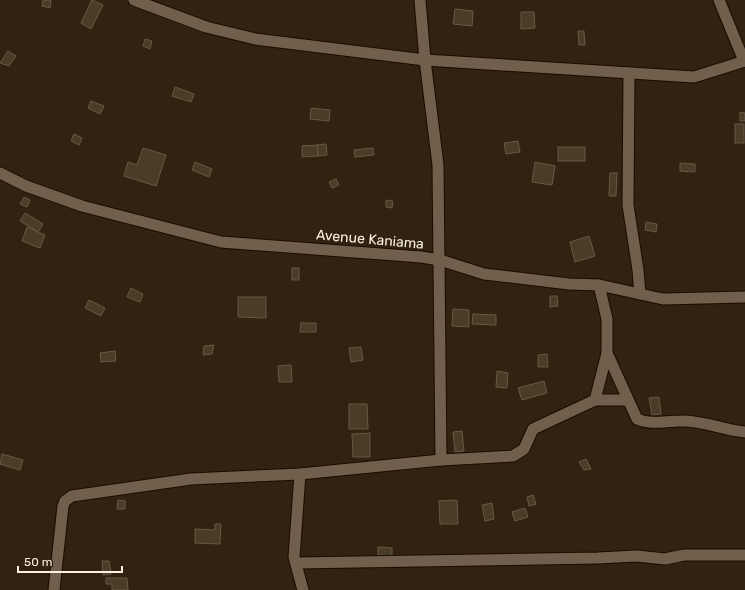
<svg xmlns="http://www.w3.org/2000/svg" width="745" height="590" font-family="Rubik,sans-serif">
<rect width="100%" height="100%" fill="#322311"/>
<!-- building -->
<g fill="#4a3d28" stroke="#675944">
<path d="M43,0H51L50,8L42,6Z"/>
<path d="M92,0L103,5L91,29L81,23Z"/>
<path d="M455,9L473,11L472,26L453,24Z"/>
<path d="M521,12H534L535,28L521,29Z"/>
<path d="M578,31H584L585,45H579Z"/>
<path d="M145,39L152,41L150,49L143,46Z"/>
<path d="M8,51L16,56L9,66L0,63Z"/>
<path d="M175,87L194,94L191,102L172,96Z"/>
<path d="M91,101L104,106L100,114L88,108Z"/>
<path d="M311,108L330,110L329,121L310,119Z"/>
<path d="M740,112L745,113V121H740Z"/>
<rect x="735" y="124" width="9" height="19"/>
<path d="M74,134L82,138L79,145L71,141Z"/>
<path d="M518,141L520,152L506,154L504,143Z"/>
<path d="M326,144L327,155L318,156L317,145Z"/>
<path d="M317,145L318,156L302,157V146Z"/>
<rect x="558" y="147" width="27" height="14"/>
<path d="M143,148L166,155L156,186L124,176L128,162L137,165Z"/>
<path d="M373,148L374,155L355,157L354,150Z"/>
<path d="M195,162L212,169L209,177L192,170Z"/>
<path d="M535,162L555,166L552,185L532,182Z"/>
<path d="M680,163L695,164V172L680,171Z"/>
<path d="M610,173H617L616,196H609Z"/>
<path d="M336,179L339,185L332,188L329,182Z"/>
<path d="M24,197L30,200L27,207L20,204Z"/>
<path d="M386,200L393,201L392,208L386,207Z"/>
<path d="M25,213L43,224L38,232L20,221Z"/>
<path d="M646,222L657,224L656,232L645,230Z"/>
<path d="M27,227L45,235L40,248L22,241Z"/>
<path d="M589,236L595,256L575,262L570,242Z"/>
<rect x="292" y="268" width="7" height="12"/>
<path d="M131,288L143,294L140,302L127,297Z"/>
<path d="M550,296H557L558,306L550,307Z"/>
<path d="M238,297H266V318L238,317Z"/>
<path d="M89,300L105,308L101,316L85,308Z"/>
<path d="M453,309L469,310V327L452,326Z"/>
<path d="M473,314L496,315V325L472,324Z"/>
<path d="M301,323H316V332H300Z"/>
<path d="M214,345L212,354L203,355L204,346Z"/>
<path d="M361,347L363,360L351,362L349,348Z"/>
<path d="M115,351L116,361L101,362L100,353Z"/>
<path d="M547,354L548,367H538V355Z"/>
<path d="M291,365L292,382H279L278,366Z"/>
<path d="M497,371L508,373L507,388L496,387Z"/>
<path d="M544,381L547,393L522,400L518,388Z"/>
<path d="M659,397L661,414L652,415L649,398Z"/>
<path d="M349,404H367L368,429H349Z"/>
<path d="M462,431L464,451L455,452L453,432Z"/>
<path d="M370,433V457H353L352,434Z"/>
<path d="M2,454L23,460L20,470L0,464Z"/>
<path d="M586,459L591,469L584,470L579,462Z"/>
<path d="M533,495L536,504L529,506L527,497Z"/>
<path d="M118,500L125,501V509H117Z"/>
<path d="M457,500L458,524H440L439,501Z"/>
<path d="M492,503L494,519L485,521L482,505Z"/>
<path d="M525,508L528,517L515,521L512,512Z"/>
<path d="M215,524H221L220,544L195,543V529L215,530Z"/>
<path d="M378,547L392,548V556L378,555Z"/>
<path d="M102,561H109L111,574L103,575Z"/>
<path d="M106,578H127L128,590H112V584H106Z"/>
</g>
<g fill="none" stroke-linecap="round" stroke-linejoin="round">
<defs>
<g id="minor">
<path d="M134,0L206,27L255,39L425,60L694,77L745,61"/>
<path d="M420,0L425,60L438,165L441,460"/>
<path d="M719,0L744,61"/>
<path d="M629,73L628,205L638,270L640,294"/>
<path d="M0,173L26,186L82,206L221,242L421,257L440,260L484,274L569,284L599,285L663,299L745,297"/>
<path d="M599,285L607,319V353L637,419C650,425 665,421 680,421C702,420 723,430 745,432"/>
<path d="M595,400H627"/>
<path d="M300,474L294,557L303,590"/>
<path d="M296,563L598,558L637,556L665,559L684,555H745"/>
<path d="M54,590L63,506L65,501L72,496L191,479L300,474L441,460L513,456L524,449L533,429L595,400L607,353"/>
</g>
</defs>
<!-- minor casing -->
<use href="#minor" stroke="#190c00" stroke-width="13"/>
<!-- minor -->
<use href="#minor" stroke="#715f4b" stroke-width="11"/>
</g>
<g text-anchor="middle" stroke-width="3" stroke-linejoin="round" paint-order="stroke">
<!-- street labels -->
<g font-size="14" fill="#faf0e4" stroke="#322311">
<text transform="translate(370 239) rotate(5)" y="5">Avenue Kaniama</text>
</g>
</g>
<!-- scale -->
<path d="M18 566v6h104v-6" fill="none" stroke="#faf0e4" stroke-width="2"/>
<text x="24" y="566" font-size="12" fill="#faf0e4" stroke="#322311" stroke-width="3" paint-order="stroke">50 m</text>
</svg>
